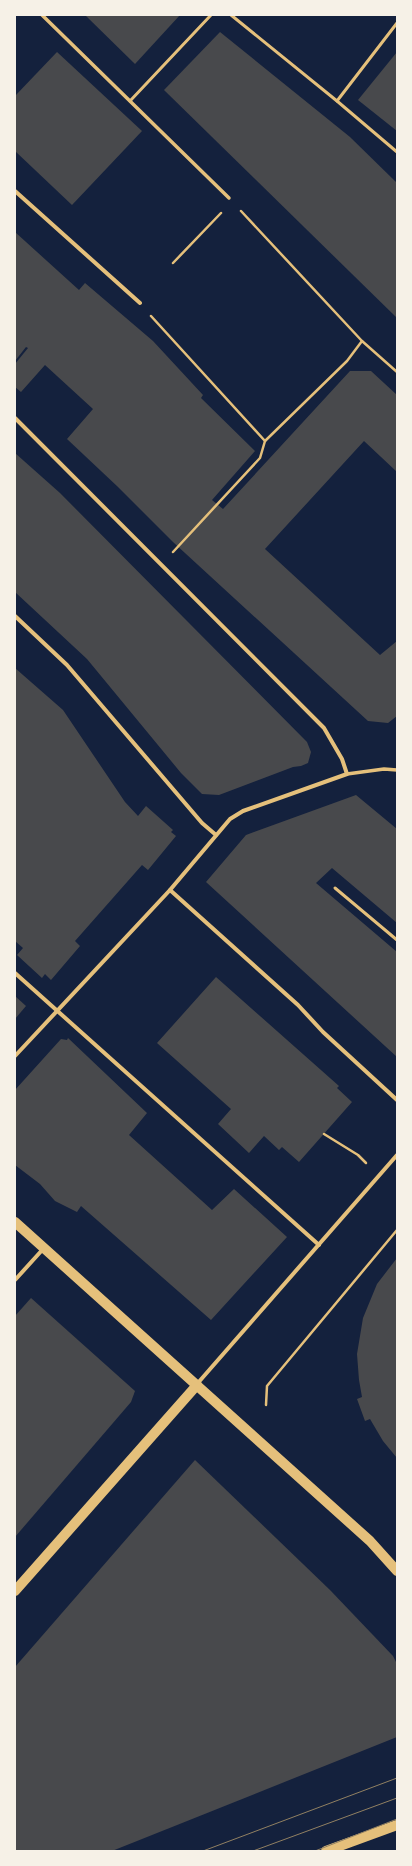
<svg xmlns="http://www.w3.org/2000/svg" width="412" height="1866" font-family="Poppins,sans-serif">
<rect width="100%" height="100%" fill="#14213d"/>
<!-- building -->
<g fill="#48494c">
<path d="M85,15H180L135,64Z"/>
<path d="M220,32L350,137L397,183V318L164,90Z"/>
<path d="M57,52L142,131L72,205L15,151V96Z"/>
<path d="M397,52V131L358,100Z"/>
<path d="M15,232L79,290L85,283L153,341L203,395L201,398L255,451L212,500L223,509L350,371H371L397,395V472L364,441L265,549L380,655L397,641V716L388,723L368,721L173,542L118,487L67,439L93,409L45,365L21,392L15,387V364L28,348L26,347L15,361Z"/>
<path d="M15,453L60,493L307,742L311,752L308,763L301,766L293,767L219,795L202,794L181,773L87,659L15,592Z"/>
<path d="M15,668L63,710L125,802L138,816L146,806L173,830L171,832L176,836L148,870L142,865L75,941L80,946L51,980L45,974L42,978L17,955L23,948L15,941Z"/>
<path d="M356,795L397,829V923L332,868L316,883L397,952V1057L206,882L246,835Z"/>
<path d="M216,977L339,1086L337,1088L352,1102L299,1162L282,1147L279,1150L264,1136L249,1153L218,1124L231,1109L157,1043Z"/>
<path d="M15,996L26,1006L15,1019Z"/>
<path d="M68,1038L147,1113L129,1135L212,1210L234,1189L287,1237L211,1320L81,1206L77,1212L55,1201L40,1184L15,1165V1090L61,1039L67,1040Z"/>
<path d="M397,1258V1458L383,1441L370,1419L365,1421L357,1399L362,1397L359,1380L357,1354L363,1318L377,1284Z"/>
<path d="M31,1298L135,1391L131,1402L15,1537V1316Z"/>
<path d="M195,1460L330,1590L393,1656L397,1664V1737L112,1851H15V1667Z"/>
</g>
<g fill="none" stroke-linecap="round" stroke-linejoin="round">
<!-- path -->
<g stroke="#e5c07b" stroke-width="2.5">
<path d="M241,211L362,341"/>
<path d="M173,263L221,213"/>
<path d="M151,316L265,441"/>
<path d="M173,552L260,458L265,441L347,361L362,341L397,372"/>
<path d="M324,1134L358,1155L366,1163"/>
<path d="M266,1405L267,1386L397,1230"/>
</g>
<!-- service -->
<g stroke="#e5c07b" stroke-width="3">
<path d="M231,15L337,101L397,152"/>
<path d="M130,101L211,15"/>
<path d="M337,101L397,23"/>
<path d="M335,888L397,940"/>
</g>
<!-- pedestrian -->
<g stroke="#e5c07b" stroke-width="3.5">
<path d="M42,15L229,198"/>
<path d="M347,774L384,769L397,770"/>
</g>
<!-- minor -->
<g stroke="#e5c07b" stroke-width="4">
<path d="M15,191L140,303"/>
<path d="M15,418L324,728L342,759L347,774L243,811L230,819L170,890L15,1056"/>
<path d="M15,616L67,665L202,823L216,835"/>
<path d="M170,890L298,1005L323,1032L397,1100"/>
<path d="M15,973L319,1245"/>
<path d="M15,1280L44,1248"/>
<path d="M197,1384L397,1155"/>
</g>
<!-- primary -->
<g stroke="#e5c07b" stroke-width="10">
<path d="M15,1222L370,1541L397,1571"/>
<path d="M15,1591L197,1385"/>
<path d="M326,1851L397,1825"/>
</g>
<!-- tram -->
<g stroke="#918062" stroke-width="1">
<path d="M203,1851L397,1778"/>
<path d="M253,1851L397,1798"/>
<path d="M315,1851L397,1819"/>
</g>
</g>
<!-- border -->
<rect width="412" height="1866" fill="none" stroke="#f6f1e7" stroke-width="32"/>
</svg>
